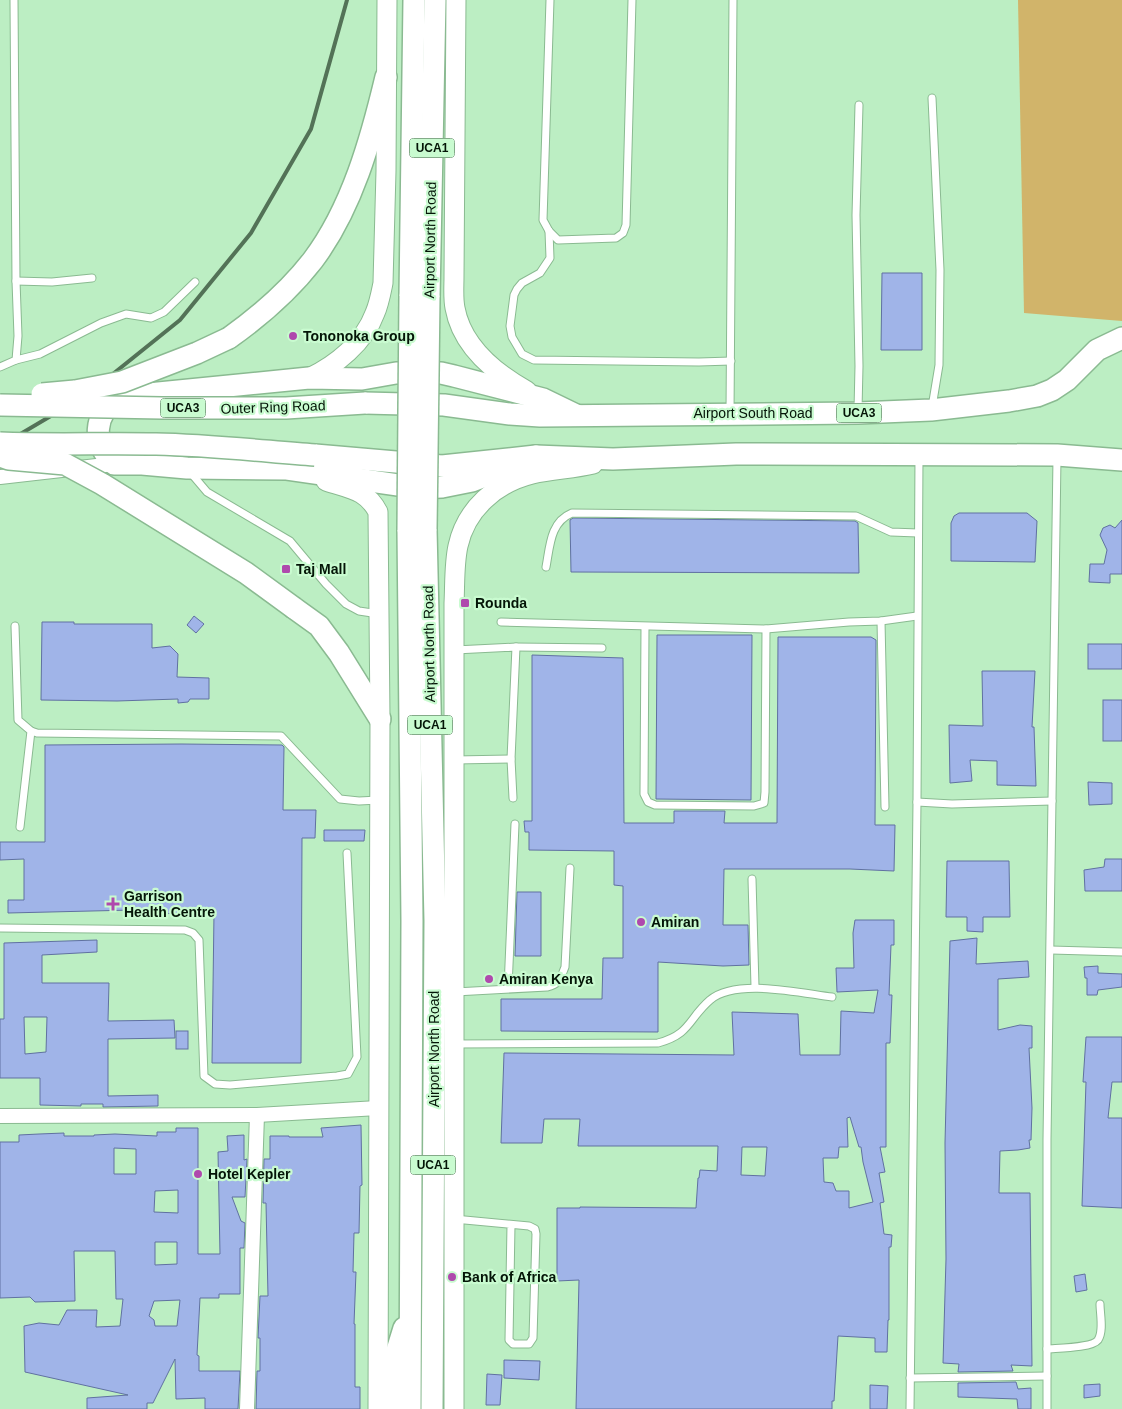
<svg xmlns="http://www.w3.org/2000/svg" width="1122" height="1409" font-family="Helvetica,sans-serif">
<rect width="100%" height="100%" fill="#bceec3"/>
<!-- green -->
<path fill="#d1b46a" d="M1018,0H1122V321L1024,313Z"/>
<!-- building -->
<g fill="#a0b4e8" stroke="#6071a1" fill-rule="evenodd">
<path d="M882,273H922V350H881Z"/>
<path d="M959,513H1027L1037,521L1035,562L951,561V523L954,516Z"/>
<path d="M573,518L855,521L858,523L859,573L571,572L570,520Z"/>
<path d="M1122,520V574H1110V583L1089,582L1090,564H1104L1107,550L1100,535L1103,528L1110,525L1115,528Z"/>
<path d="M194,616L204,624L196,633L187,625Z"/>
<path d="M42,622H74V624H152V648L170,646L178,654L177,677L209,678V699H190L188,702L178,703V699L117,701L41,700Z"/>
<path d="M657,635H752L751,800L656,799Z"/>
<path d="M778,637H871L876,640L875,825H895L894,871L850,869H724L723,925H748L749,965L723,966L658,962V1032L501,1031V999H602L603,958H623V886L614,885V851L529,850V832H525L524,821H532V655L623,658L624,823H674V811H725L724,823H777Z"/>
<rect x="1088" y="644" width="34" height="25"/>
<path d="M982,671H1035L1032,727H1034L1036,786L997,785V761L970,760L972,781L950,783L949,725L983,726Z"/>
<rect x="1103" y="700" width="19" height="41"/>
<path d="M181,744L282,745L284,747L283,810H316L315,838H302L301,1063H212L214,913L133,914V910L8,913V900H24V859L0,860V842H45V745Z"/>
<path d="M1088,782L1112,783V804L1089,805Z"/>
<path d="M324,830H365L364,841H324Z"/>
<path d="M1105,859H1122V891H1085L1084,870L1104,867Z"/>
<path d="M947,861H1009L1010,917H983V932L967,931V917H946Z"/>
<path d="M517,892H541V956H515Z"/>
<path d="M855,920H894V945H891L889,995H892L890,1043H886V1147H880L885,1172L879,1173L884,1202L880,1203L884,1234L892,1235L891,1247H889V1320H888L887,1352H875V1338L838,1336L834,1401H832V1409H576L579,1280L557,1281V1208H580V1207L696,1208L698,1178H699L700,1170L717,1171L718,1146H578L580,1119H544L542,1143H501L504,1053L734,1055L732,1012L798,1014L800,1055H840L841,1011L874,1013L878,990L837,992L836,968H854L853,933ZM850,1117L859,1147H861L863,1162L873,1202L849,1208V1191H836L833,1183L824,1182L823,1158H838L839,1147H848L847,1118ZM742,1147H767L765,1176L741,1175Z"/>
<path d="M977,938L976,964L1028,961L1029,977L998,979V1030L1020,1025L1032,1026V1048H1029L1032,1108L1031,1140H1029L1030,1148L1018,1150L1000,1151L999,1193H1030L1032,1366L1011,1365L1013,1371L958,1372L959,1364L943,1363L946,1259L945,1143L950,941Z"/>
<path d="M97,940V952L42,955V983H109L108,1021L174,1020L175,1038L108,1039V1096L158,1095V1106L103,1107V1104H81V1106L40,1105V1078H0V1019H4V943ZM24,1017H47L46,1052L25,1054Z"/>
<path d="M1098,966V973L1122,974V987L1098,990L1097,995H1087V978H1085L1084,967Z"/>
<rect x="176" y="1031" width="12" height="18"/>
<path d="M1086,1037H1122V1082H1112L1108,1118H1122V1208L1082,1206L1086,1082H1083Z"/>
<path d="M361,1125L362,1185L360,1186L359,1233H354L353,1272H356L354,1324H355V1387H360V1409H256L257,1371H260V1338H258L260,1296H268L266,1203H263L264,1159H270V1136H289V1137H323L321,1128Z"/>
<path d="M176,1128H198V1254H220L218,1152L228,1151L227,1136L244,1135V1160L247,1159L245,1197H232L241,1221L245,1223L244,1248H240V1294H219V1298H200L197,1355L199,1356V1371H240L238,1409H205V1398L176,1399L175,1359L153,1403H147V1409H87V1398L128,1395L25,1372L24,1326L39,1323L59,1325L67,1310H97L96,1327L120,1326L123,1299H116L115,1251H74L75,1301L35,1302L30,1297L0,1298V1142H19V1135L39,1134L64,1133V1136H94V1135L115,1134L157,1136V1132H176ZM114,1148L136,1149V1174H114ZM178,1190V1213L154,1212L155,1191ZM155,1242H177V1264L155,1265ZM180,1300L177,1326H155L154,1320L149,1316L154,1301Z"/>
<path d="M1085,1274L1087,1290L1076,1292L1074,1276Z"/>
<path d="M504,1360L540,1361L539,1380L504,1378Z"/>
<path d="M487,1374L502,1375L500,1405H486Z"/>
<path d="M1016,1382L1018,1389L1031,1388V1409H1018L1017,1399L958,1397V1383Z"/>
<path d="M1100,1384V1396L1084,1398V1385Z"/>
<path d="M870,1385L888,1386L887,1409H870Z"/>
</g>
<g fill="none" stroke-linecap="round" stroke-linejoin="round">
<defs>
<g id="lane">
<path d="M550,0L543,220L549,231L558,240L616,238L623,233L626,225L632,0"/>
<path d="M549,231L550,258L540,273L522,283L517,289L514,295L510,326L512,337L522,354L534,360L699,362L731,361"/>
<path d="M16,281L52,282L92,278"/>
<path d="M16,360L40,354L101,323L126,314L151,318L164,312L195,282"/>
<path d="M0,367L16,360L18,336L16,281L14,0"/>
<path d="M932,407L939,365L940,270L932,98"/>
<path d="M858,410L859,366L856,215L859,105"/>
<path d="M730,413L733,0"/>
<path d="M190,472L207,492L290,541L326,584L346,604L359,611L379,614"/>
<path d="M546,567C550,546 550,522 572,513L856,516L891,532L918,533"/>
<path d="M881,621L885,807"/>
<path d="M501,622L766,629L849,622L881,621L917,616"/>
<path d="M15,626L18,720L31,731L20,827"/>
<path d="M645,627L644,794L648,802L655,805L754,806L764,803L765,792L766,629"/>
<path d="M516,647L602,648"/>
<path d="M455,650L516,647L511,759L513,798"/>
<path d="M31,731L37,733L281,736L340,799L359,801L379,800"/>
<path d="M455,760L511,759"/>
<path d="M917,802L952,804L1052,801"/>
<path d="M752,879L755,987"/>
<path d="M0,928L185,930L193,933L199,940L204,1076L215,1084L230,1085L337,1076L348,1074L357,1057L347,853"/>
<path d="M1051,950L1122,952"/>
<path d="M508,988L515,824"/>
<path d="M455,992L547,987C560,984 560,979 565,967L570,868"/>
<path d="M454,1044L658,1043C691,1034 688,1019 710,1000C736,978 800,993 832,997"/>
<path d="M454,1219L529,1226L535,1229L536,1234L533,1338L529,1344H513L509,1340L511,1225"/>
<path d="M1047,1349C1058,1348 1092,1348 1098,1340C1104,1331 1100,1314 1100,1304"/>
<path d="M910,1378L1047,1376"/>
<path d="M910,1409L917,802L919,457"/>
<path d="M1047,1409V1140L1057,458"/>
</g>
<g id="street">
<path d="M0,477L114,464"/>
<path d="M0,1116L257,1115L378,1108"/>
<path d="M247,1409L257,1115"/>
</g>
<g id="secondary">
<path d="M456,0L454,277C454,287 453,298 455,308C462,347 495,373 527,391"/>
<path d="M309,378C336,365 364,343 375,313C379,304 381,293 383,283L386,171L387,0"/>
<path d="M326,481C349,489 366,489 378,512L380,719L378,1409"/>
<path d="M454,1409V603C455,585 454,564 458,546C466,509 496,483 532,474C552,469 573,469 593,464"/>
</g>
<g id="primary">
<path d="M410,296L414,0"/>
<path d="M429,297L435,0"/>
<path d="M229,338C260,316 289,291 313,260C352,208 371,140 386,77"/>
<path d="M365,403L444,405L510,414L540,416L858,413L931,410L1009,401L1037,396L1052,390L1067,380L1097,350L1122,338"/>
<path d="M315,455L442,466L536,456L613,459L736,454L1057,455L1122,460"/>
<path d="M536,456L472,481L442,487L419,488L287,469L187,468L142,464H114C92,442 93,416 118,397L309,378L362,379L396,373H441L454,376L543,399L576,415"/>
<path d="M426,529L435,921L432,1409"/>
<path d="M408,530L412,921L410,1409"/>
<path d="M294,608L319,626L339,653L380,719"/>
<path d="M391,1409L395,1357L404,1328"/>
</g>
</defs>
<!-- lane casing -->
<use href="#lane" stroke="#8aba91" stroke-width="9"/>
<!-- street casing -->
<use href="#street" stroke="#8aba91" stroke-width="16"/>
<!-- secondary casing -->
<use href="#secondary" stroke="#8aba91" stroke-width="21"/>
<!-- primary casing -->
<use href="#primary" stroke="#8aba91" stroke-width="24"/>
<!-- lane -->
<use href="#lane" stroke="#fff" stroke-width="7"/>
<!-- street -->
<use href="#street" stroke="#fff" stroke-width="14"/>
<!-- secondary -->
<use href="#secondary" stroke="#fff" stroke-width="19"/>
<!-- primary -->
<use href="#primary" stroke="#fff" stroke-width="21"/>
<!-- rail -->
<path stroke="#537257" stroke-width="4" d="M0,446L88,394L180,320L251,233L311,129L347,0"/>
<defs>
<g id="primary-bridge">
<path d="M42,394L75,391L122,382L197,353L229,338"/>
<path d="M0,405L162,408H286L365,403"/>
<path d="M0,443C52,445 104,443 156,444C209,445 262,451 315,455"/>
<path d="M0,456L9,459L65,464L102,484L246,573L294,608"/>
<path d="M426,529L429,297"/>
<path d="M408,530L410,296"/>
</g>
</defs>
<!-- primary-bridge casing -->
<use href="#primary-bridge" stroke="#8aba91" stroke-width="24" stroke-linecap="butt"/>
<!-- primary-bridge -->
<use href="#primary-bridge" stroke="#fff" stroke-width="21"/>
</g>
<!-- markers -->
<g fill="#af49ad" stroke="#c9fbd0" stroke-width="2">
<circle cx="293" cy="336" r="5"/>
<rect x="281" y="564" width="10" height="10" rx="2.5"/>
<rect x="460" y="598" width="10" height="10" rx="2.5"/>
<path d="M110.5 896.5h5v5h5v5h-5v5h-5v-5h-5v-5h5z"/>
<circle cx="641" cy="922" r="5"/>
<circle cx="489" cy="979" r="5"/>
<circle cx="198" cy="1174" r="5"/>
<circle cx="452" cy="1277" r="5"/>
</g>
<g text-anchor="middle" stroke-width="4.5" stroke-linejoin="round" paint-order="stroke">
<!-- shield labels -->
<g fill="#c9fbd0" stroke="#3f5a43" stroke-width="1">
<rect x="409.5" y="138.5" width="45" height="19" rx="4"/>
<rect x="160.5" y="398.5" width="45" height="19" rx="4"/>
<rect x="836.5" y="403.5" width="45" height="19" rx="4"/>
<rect x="407.5" y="715.5" width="45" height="19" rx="4"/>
<rect x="410.5" y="1155.5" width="45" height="19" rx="4"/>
</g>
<g font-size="12" font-weight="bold" fill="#041507">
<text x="432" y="152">UCA1</text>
<text x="183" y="412">UCA3</text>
<text x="859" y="417">UCA3</text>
<text x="430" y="729">UCA1</text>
<text x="433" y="1169">UCA1</text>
</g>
<!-- street labels -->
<g font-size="14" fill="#041507" stroke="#c9fbd0">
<text transform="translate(430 240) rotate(-89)" y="5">Airport North Road</text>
<text transform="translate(273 407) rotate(-2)" y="5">Outer Ring Road</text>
<text x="753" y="418">Airport South Road</text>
<text transform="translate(429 644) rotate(-91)" y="5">Airport North Road</text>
<text transform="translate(434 1049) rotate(-90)" y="5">Airport North Road</text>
</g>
<!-- poi labels -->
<g font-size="14" font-weight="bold" fill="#041507" stroke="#c9fbd0" text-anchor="start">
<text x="303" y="341">Tononoka Group</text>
<text x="296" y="574">Taj Mall</text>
<text x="475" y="608">Rounda</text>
<text x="124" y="901">Garrison<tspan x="124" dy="16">Health Centre</tspan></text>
<text x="651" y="927">Amiran</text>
<text x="499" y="984">Amiran Kenya</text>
<text x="208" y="1179">Hotel Kepler</text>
<text x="462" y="1282">Bank of Africa</text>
</g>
</g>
</svg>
